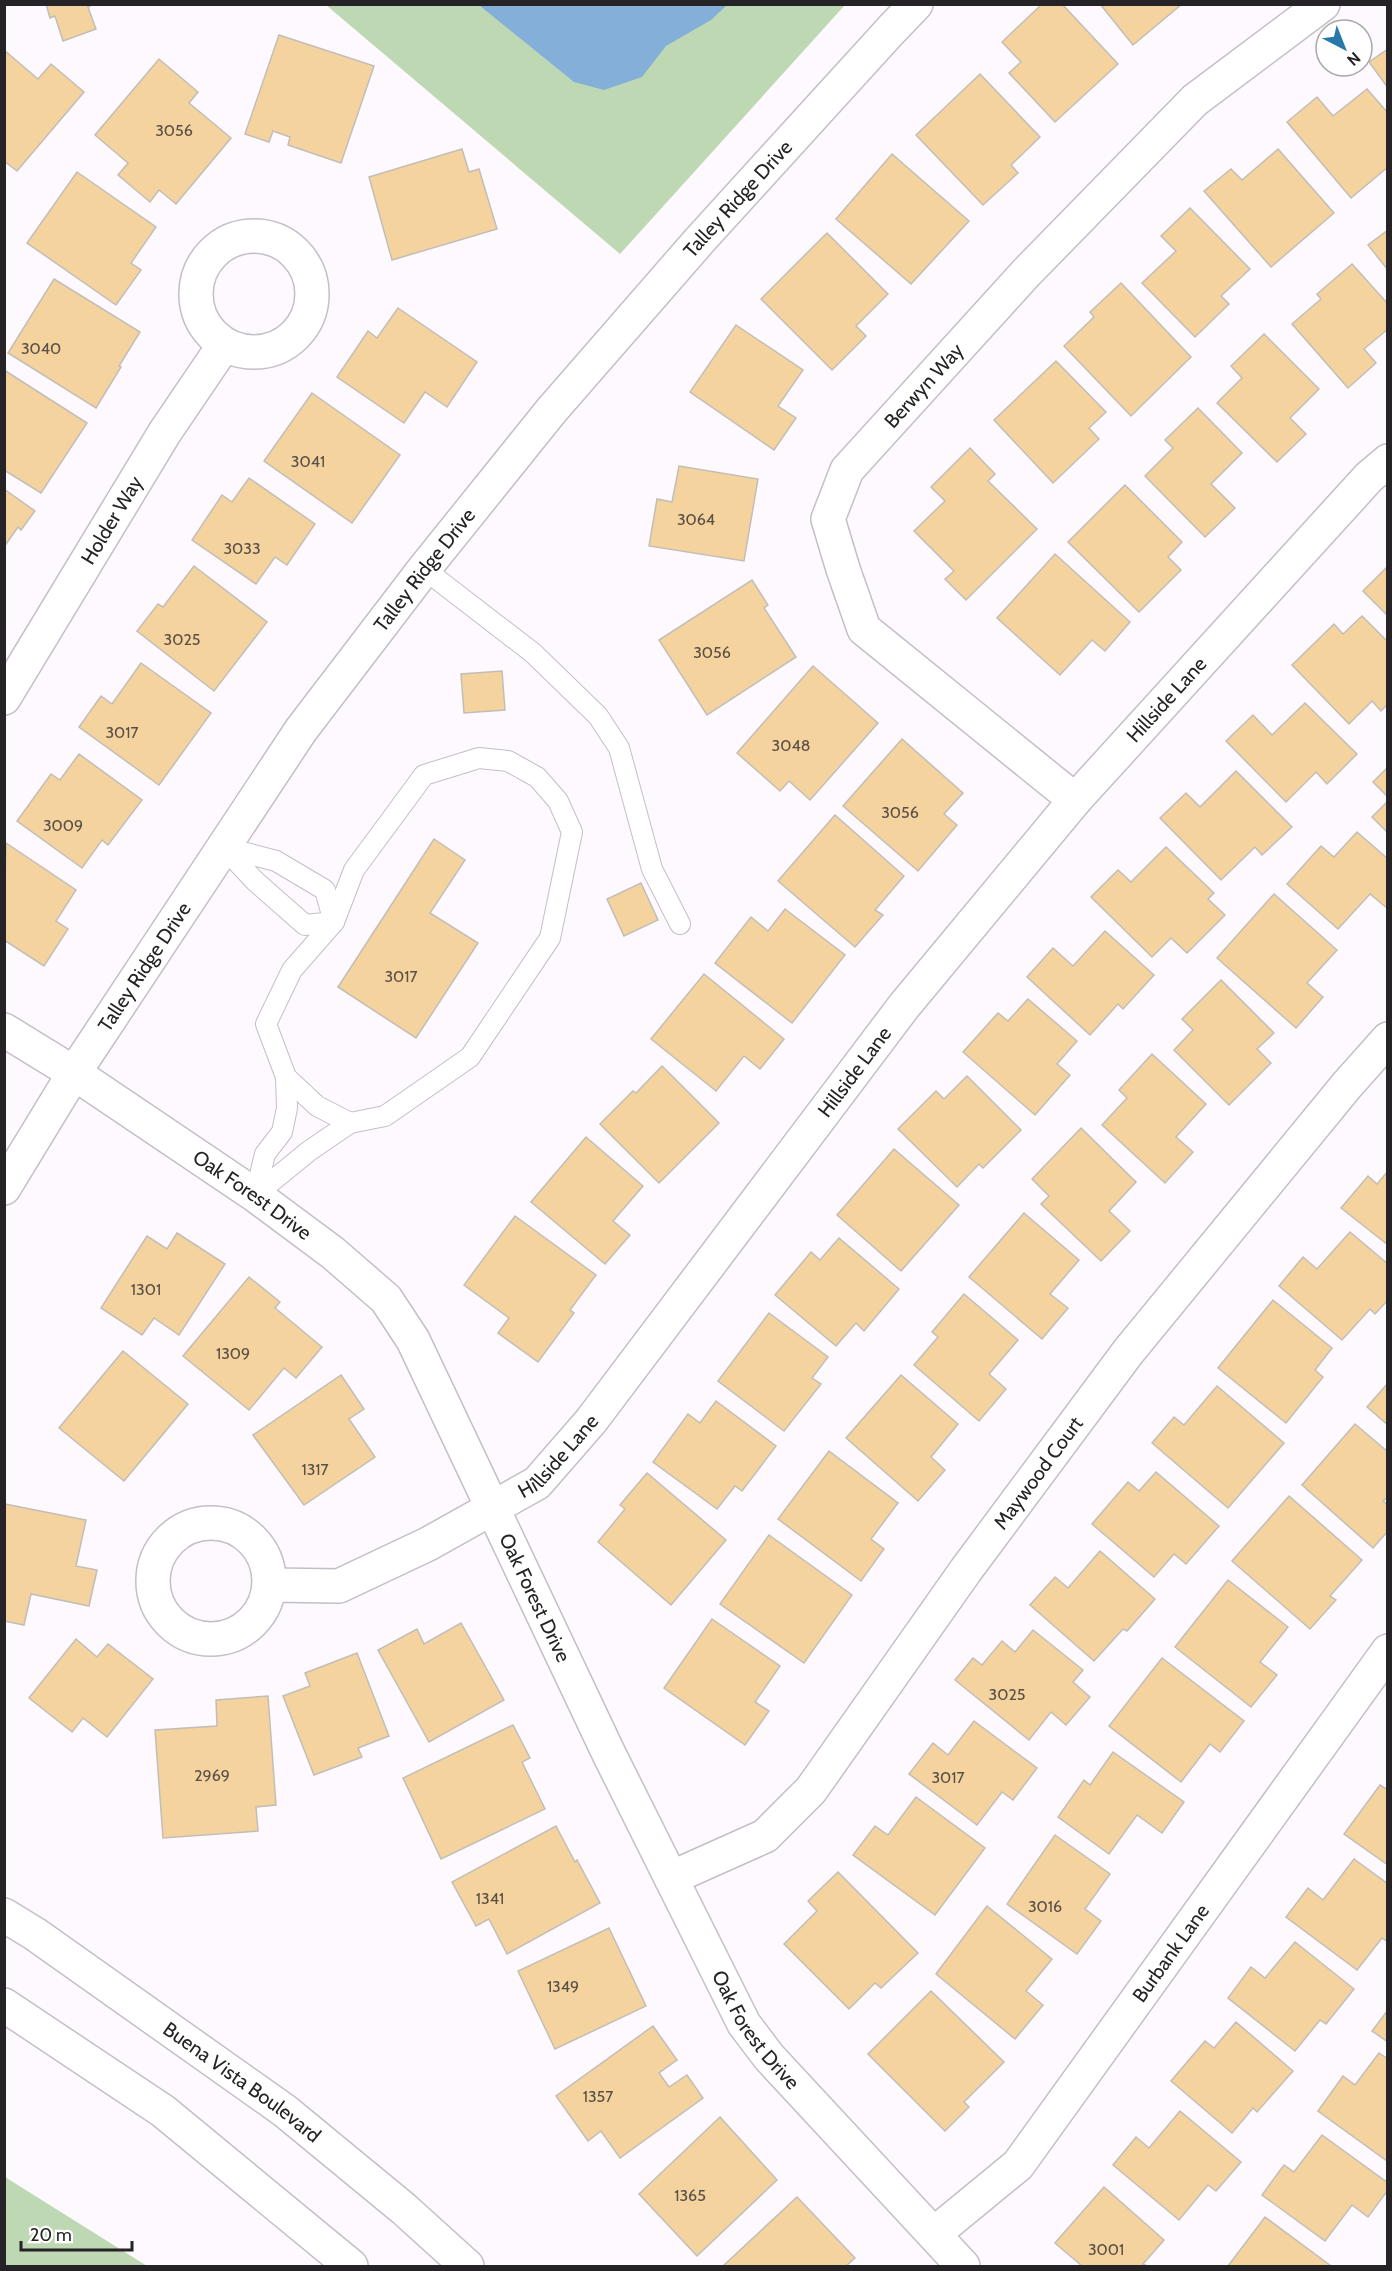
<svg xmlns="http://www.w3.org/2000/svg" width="1392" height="2271" font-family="Cabin,sans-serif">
<rect width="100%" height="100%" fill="#fdf9ff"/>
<!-- green -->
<g fill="#bfd8b4">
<path d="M326,5H845L620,254Z"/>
<path d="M5,2177L147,2266H5Z"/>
</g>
<!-- water -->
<path fill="#83afd8" d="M479,5H727L711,20L666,46L642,77L604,90L574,82Z"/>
<!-- building -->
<g fill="#f5d39f" stroke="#c2beb7" stroke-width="1.5">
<path d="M46,4H94L88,7L96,29L63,41L55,16L50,18Z"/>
<path d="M1042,4H1062L1118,64L1055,122L1009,73L1021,62L1002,42Z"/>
<path d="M1100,4H1182L1133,45Z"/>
<path d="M279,35L374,66L341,163L288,145L290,137L273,131L269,142L245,134Z"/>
<path d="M1388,49V88L1369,62Z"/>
<path d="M4,50L38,79L51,64L84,92L17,171L4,161Z"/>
<path d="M159,59L198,92L189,103L231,138L176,204L159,190L150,202L118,175L128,163L95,135Z"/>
<path d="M980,74L1040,137L1011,165L1018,173L983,205L916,135Z"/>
<path d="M1367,89L1388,113V167L1351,198L1287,122L1317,97L1333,116Z"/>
<path d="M462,149L469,172L479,169L497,229L392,260L369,177Z"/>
<path d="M1278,149L1334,213L1271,267L1204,191L1231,169L1242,180Z"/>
<path d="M892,154L969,221L911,284L836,219Z"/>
<path d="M77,172L156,227L131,263L141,270L116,305L27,243Z"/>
<path d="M1190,208L1250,269L1221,296L1229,304L1195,337L1142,283L1176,251L1161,236Z"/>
<path d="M1388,230V270L1368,245Z"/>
<path d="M827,233L888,294L856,326L866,336L832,370L761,299Z"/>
<path d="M1352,264L1388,304V329L1364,349L1376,363L1348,388L1292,324L1321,299L1317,294Z"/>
<path d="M54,279L140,332L119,366L121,367L96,408L8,353Z"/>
<path d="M1121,283L1191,357L1131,416L1064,346L1094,317L1090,312Z"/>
<path d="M398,308L477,362L447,407L425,392L404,423L337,377L368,331L377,338Z"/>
<path d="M736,325L803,370L778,406L796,418L774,450L690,392Z"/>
<path d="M1264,334L1319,389L1290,418L1306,434L1277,462L1217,403L1242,378L1231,366Z"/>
<path d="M1056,361L1106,412L1089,428L1099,439L1053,483L994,420Z"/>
<path d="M4,370L87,423L41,493L4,470Z"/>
<path d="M312,393L400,455L352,523L264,461Z"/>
<path d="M1198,408L1242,453L1211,484L1235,508L1205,537L1145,476L1173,448L1165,440Z"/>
<path d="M970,448L995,474L988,481L1037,529L966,600L945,579L954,571L914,531L945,501L931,487Z"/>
<path d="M679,466L758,479L744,561L649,546L657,499L672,502Z"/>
<path d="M249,478L315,524L287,565L275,557L256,584L192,540L222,495L232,502Z"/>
<path d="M1125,485L1182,542L1168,557L1181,570L1139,612L1068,542Z"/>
<path d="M4,489L35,511L21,530L18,527L4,547Z"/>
<path d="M1055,554L1130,622L1105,651L1092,640L1060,675L997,618Z"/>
<path d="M194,566L267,622L214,691L137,631L158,604L163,607Z"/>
<path d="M1388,566V616L1363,591Z"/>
<path d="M752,580L768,605L764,608L796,657L707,715L659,640Z"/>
<path d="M1362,616L1388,642V704L1381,711L1372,701L1349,724L1292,665L1334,624L1343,634Z"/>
<path d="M141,663L211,713L159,785L79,727L101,696L112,704Z"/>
<path d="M813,666L878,723L810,800L789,781L780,791L737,753Z"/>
<path d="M502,671L505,710L464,713L461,674Z"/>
<path d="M1305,703L1357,754L1327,784L1316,772L1286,802L1226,741L1253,715L1272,735Z"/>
<path d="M902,739L963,793L944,814L957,825L918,871L843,806Z"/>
<path d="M79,754L142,800L108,845L102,840L82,868L17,821L51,774L60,780Z"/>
<path d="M1388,767V797L1373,782Z"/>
<path d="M1236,771L1292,827L1262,855L1255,847L1221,880L1160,818L1186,793L1200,807Z"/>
<path d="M1388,801V833L1372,817Z"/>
<path d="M835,815L904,876L875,910L883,915L855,947L778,881Z"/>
<path d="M1357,832L1388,859V909L1370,894L1338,929L1287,884L1321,846L1334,857Z"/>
<path d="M434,839L465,860L430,913L478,943L416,1038L338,987Z"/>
<path d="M6,843L76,890L56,921L68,929L44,966L4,940Z"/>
<path d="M1166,847L1214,893L1208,899L1225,915L1187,953L1171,938L1152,957L1091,897L1118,870L1131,882Z"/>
<path d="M641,883L658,920L624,936L607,899Z"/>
<path d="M1274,894L1337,950L1307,983L1323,997L1296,1028L1217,958Z"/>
<path d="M785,909L845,955L792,1023L715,963L751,917L768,931Z"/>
<path d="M1105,931L1154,975L1123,1009L1118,1004L1090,1035L1027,977L1053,948L1073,966Z"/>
<path d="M704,974L784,1039L760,1069L744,1056L716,1091L651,1039Z"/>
<path d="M1221,980L1274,1033L1257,1049L1271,1063L1229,1105L1174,1050L1193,1030L1182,1019Z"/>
<path d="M1028,999L1077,1041L1057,1064L1070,1075L1035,1115L963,1052L998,1013L1008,1021Z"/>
<path d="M1152,1054L1206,1104L1176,1137L1193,1152L1165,1183L1102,1125L1127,1098L1119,1090Z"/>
<path d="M662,1066L719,1123L659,1183L600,1124L633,1091L636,1093Z"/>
<path d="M967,1076L1021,1130L983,1168L979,1164L957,1187L898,1129L936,1091L944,1099Z"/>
<path d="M1081,1128L1136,1182L1109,1211L1130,1231L1101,1261L1041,1204L1049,1196L1032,1179Z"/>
<path d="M586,1137L643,1186L613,1221L630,1235L605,1264L531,1202Z"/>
<path d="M894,1149L959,1205L901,1271L837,1215Z"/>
<path d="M1388,1171V1245L1341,1208L1368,1176L1377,1184Z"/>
<path d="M1024,1213L1079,1260L1050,1294L1068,1308L1042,1339L969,1277Z"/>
<path d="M515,1216L596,1275L570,1310L574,1313L538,1362L498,1333L509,1318L464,1285Z"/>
<path d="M1350,1232L1388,1264V1300L1375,1314L1370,1309L1342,1340L1279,1286L1303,1257L1317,1269Z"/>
<path d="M177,1233L225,1264L179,1335L154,1318L142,1335L101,1308L147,1236L167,1249Z"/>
<path d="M839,1238L899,1289L864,1331L856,1323L836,1346L775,1295L811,1252L820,1260Z"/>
<path d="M249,1277L280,1302L275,1308L322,1347L296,1378L284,1368L249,1410L183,1356Z"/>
<path d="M964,1294L1018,1340L989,1374L1006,1389L979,1421L914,1365L938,1337L932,1332Z"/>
<path d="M1273,1300L1332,1348L1315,1370L1323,1377L1286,1423L1218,1368Z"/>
<path d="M769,1313L828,1357L812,1378L821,1384L784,1431L718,1381Z"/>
<path d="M123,1351L188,1404L124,1481L59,1428Z"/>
<path d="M341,1375L364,1409L349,1419L375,1457L304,1505L253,1435Z"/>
<path d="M901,1375L958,1424L931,1457L945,1470L918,1501L846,1438Z"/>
<path d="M1388,1383V1425L1367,1407Z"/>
<path d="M1217,1386L1284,1443L1228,1508L1152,1443L1174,1417L1184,1425Z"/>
<path d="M716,1401L776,1446L742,1491L735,1486L717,1509L653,1462L688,1414L700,1423Z"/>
<path d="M1355,1424L1388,1452V1497L1383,1501L1388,1505V1531L1373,1548L1302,1485Z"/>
<path d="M829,1451L898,1503L871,1539L884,1549L861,1581L778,1519Z"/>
<path d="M1156,1472L1219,1526L1186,1564L1174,1554L1154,1577L1092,1524L1128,1482L1139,1491Z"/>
<path d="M647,1473L726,1540L671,1605L598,1542L625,1509L620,1505Z"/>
<path d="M1289,1496L1362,1560L1330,1596L1336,1600L1310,1629L1232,1561Z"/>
<path d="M5,1504L86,1520L76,1566L97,1570L89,1606L31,1594L24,1625L4,1621Z"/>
<path d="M769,1535L852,1595L804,1663L720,1604Z"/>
<path d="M1100,1551L1155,1599L1127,1631L1123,1629L1094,1661L1030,1605L1055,1577L1068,1588Z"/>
<path d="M1228,1580L1288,1627L1260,1662L1277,1675L1251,1707L1175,1647Z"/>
<path d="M712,1619L780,1666L755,1702L769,1711L745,1745L664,1688Z"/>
<path d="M461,1623L504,1700L429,1742L378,1650L417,1629L424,1644Z"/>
<path d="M1033,1630L1083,1670L1073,1682L1090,1697L1066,1725L1051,1712L1029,1740L955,1680L973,1658L982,1665L1002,1641L1015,1652Z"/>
<path d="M76,1639L97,1657L108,1644L153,1679L107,1737L83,1718L72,1732L29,1698Z"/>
<path d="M357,1653L389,1736L358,1748L362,1757L314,1775L283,1696L310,1686L305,1673Z"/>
<path d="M1162,1658L1244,1721L1220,1752L1210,1744L1181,1782L1109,1726Z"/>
<path d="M268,1696L276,1805L256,1807L258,1831L163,1838L155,1730L217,1726L216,1700Z"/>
<path d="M974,1721L1037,1768L1013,1800L1002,1792L977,1825L909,1774L933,1743L948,1755Z"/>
<path d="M513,1725L530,1758L522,1762L545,1809L441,1859L403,1778Z"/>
<path d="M1113,1752L1184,1802L1162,1833L1137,1815L1109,1854L1058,1817L1084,1780L1090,1785Z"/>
<path d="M1380,1785L1388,1790V1865L1344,1834Z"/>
<path d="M916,1797L985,1848L935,1915L853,1855L875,1826L888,1835Z"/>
<path d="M556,1826L575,1862L577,1860L600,1903L507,1954L489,1919L476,1926L452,1882Z"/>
<path d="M1055,1835L1110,1874L1085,1909L1101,1921L1077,1954L1007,1904Z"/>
<path d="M1354,1859L1388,1884V1942L1382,1938L1357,1970L1286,1917L1308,1888L1323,1900Z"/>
<path d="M838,1872L918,1953L881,1988L875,1983L849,2009L784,1944L817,1911L808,1901Z"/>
<path d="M987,1906L1052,1959L1026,1991L1043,2005L1015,2039L936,1974Z"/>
<path d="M609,1928L646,2006L555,2049L518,1971Z"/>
<path d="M1295,1942L1354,1989L1326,2024L1320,2020L1295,2051L1228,1998L1251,1967L1265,1978Z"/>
<path d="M931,1991L1004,2062L964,2102L969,2107L945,2131L868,2054Z"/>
<path d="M1388,2010V2042L1372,2031Z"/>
<path d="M1236,2022L1293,2071L1257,2112L1253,2108L1232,2133L1171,2081L1205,2041L1214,2048Z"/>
<path d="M653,2026L677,2060L659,2073L669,2087L687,2075L703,2098L620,2158L601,2131L588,2141L556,2096Z"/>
<path d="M1379,2053L1388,2059L1387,2161L1318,2111L1343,2076L1355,2085Z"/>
<path d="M1180,2111L1241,2162L1216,2191L1208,2185L1179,2220L1113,2165L1136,2137L1149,2148Z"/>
<path d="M720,2117L777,2180L697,2256L639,2194Z"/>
<path d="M1322,2135L1388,2183V2190L1368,2217L1352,2205L1325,2241L1262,2195L1284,2165L1294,2172Z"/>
<path d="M1104,2187L1164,2240L1143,2264L1147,2266H1082L1055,2243Z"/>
<path d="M797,2197L855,2258L846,2266H723Z"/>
<path d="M1265,2217L1331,2266H1228Z"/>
</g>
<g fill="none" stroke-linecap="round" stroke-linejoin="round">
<defs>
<g id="lane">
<path d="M424,569L533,653L598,716L619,748L652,869L680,924"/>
<path d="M223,847L276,861L325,890L334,922L305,925L255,881Z"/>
<path d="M255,1195L309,1151L350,1123L385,1116L470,1057L550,938L572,832L558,801L537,777L508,761L479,758L424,775L354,870L334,922L292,970L266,1024L286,1077L317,1106L350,1123"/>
<path d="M255,1195L265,1154L282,1132L287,1108L286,1077"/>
</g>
<g id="street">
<circle cx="254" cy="294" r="58"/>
<path id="s1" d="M4,698L165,432L224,345"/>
<path id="s2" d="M1075,800L864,629L843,569L828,519L847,470L1026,273L1195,100L1323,4"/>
<path id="s3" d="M4,1030L74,1073L255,1195L333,1253L386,1299L413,1340L609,1754L744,2024L769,2057L963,2266"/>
<circle cx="211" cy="1581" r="58"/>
<path id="s4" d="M270,1585L339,1586L428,1544L537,1483L591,1421L904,1006L1075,800L1369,477L1388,461"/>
<path id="s5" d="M671,1878L765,1836L811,1790L966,1570L1128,1352L1347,1085L1388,1039"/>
<path id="s6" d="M934,2234L1018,2165L1388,1651"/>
</g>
<g id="secondary">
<path id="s7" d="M4,1188L74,1073L301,730L424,569L551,411L699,241L892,29L916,4"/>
<path id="s8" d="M4,1915L35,1934L285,2111L404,2209L467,2266"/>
<path d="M4,2005L163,2111L351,2266"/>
</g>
</defs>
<!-- lane casing -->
<use href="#lane" stroke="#c4bfc6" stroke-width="22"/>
<!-- street casing -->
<use href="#street" stroke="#c4bfc6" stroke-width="36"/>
<!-- secondary casing -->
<use href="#secondary" stroke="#c4bfc6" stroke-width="36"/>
<!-- lane -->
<use href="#lane" stroke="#fff" stroke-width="20"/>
<!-- street -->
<use href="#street" stroke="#fff" stroke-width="33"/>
<!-- secondary -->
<use href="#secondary" stroke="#fff" stroke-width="33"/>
</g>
<g text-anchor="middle" stroke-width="6" stroke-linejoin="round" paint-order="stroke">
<!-- number labels -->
<g font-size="16" fill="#594f44">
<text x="174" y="136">3056</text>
<text x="41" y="354">3040</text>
<text x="308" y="467">3041</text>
<text x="696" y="525">3064</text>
<text x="242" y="554">3033</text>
<text x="182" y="645">3025</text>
<text x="712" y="658">3056</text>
<text x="122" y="738">3017</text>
<text x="791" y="751">3048</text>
<text x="900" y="818">3056</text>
<text x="63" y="831">3009</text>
<text x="401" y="982">3017</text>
<text x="146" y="1295">1301</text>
<text x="233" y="1359">1309</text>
<text x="315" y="1475">1317</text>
<text x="1007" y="1700">3025</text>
<text x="212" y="1781">2969</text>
<text x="948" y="1783">3017</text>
<text x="490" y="1904">1341</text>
<text x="1045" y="1912">3016</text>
<text x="563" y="1992">1349</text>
<text x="598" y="2102">1357</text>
<text x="690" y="2201">1365</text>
<text x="1106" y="2255">3001</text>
</g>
<!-- street labels -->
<g font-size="20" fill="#252325" stroke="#fff">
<text dy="7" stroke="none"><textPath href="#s7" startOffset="1234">Talley Ridge Drive</textPath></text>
<text dy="7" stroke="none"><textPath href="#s2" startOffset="554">Berwyn Way</textPath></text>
<text dy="7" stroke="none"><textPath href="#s1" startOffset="208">Holder Way</textPath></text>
<text dy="7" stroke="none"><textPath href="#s7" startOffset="748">Talley Ridge Drive</textPath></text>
<text dy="7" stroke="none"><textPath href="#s4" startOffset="1298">Hillside Lane</textPath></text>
<text dy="7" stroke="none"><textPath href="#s7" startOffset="262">Talley Ridge Drive</textPath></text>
<text dy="7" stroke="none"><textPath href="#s4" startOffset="812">Hillside Lane</textPath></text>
<text dy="7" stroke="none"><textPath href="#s3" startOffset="298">Oak Forest Drive</textPath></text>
<text dy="7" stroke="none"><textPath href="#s4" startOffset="326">Hillside Lane</textPath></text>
<text dy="7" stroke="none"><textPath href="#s5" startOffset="558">Maywood Court</textPath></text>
<text dy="7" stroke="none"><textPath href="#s3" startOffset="802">Oak Forest Drive</textPath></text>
<text dy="7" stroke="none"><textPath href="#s6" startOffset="370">Burbank Lane</textPath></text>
<text dy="7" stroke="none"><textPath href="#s3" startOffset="1288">Oak Forest Drive</textPath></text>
<text dy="7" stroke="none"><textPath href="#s8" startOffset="291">Buena Vista Boulevard</textPath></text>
</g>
</g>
<!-- border -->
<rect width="1392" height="2271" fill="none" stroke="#252325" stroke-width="12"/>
<!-- north arrow -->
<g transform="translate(1344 48) rotate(138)"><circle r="28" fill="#ffffff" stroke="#a8a7a8" stroke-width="1.5"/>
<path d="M0-4.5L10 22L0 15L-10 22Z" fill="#2879aa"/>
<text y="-9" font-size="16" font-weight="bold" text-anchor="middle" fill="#252325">N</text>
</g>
<!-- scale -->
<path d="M21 2241v9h111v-9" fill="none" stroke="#252325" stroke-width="3"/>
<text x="30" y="2241" font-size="18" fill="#252325" stroke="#ffffff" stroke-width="4.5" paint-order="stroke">20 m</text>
</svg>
